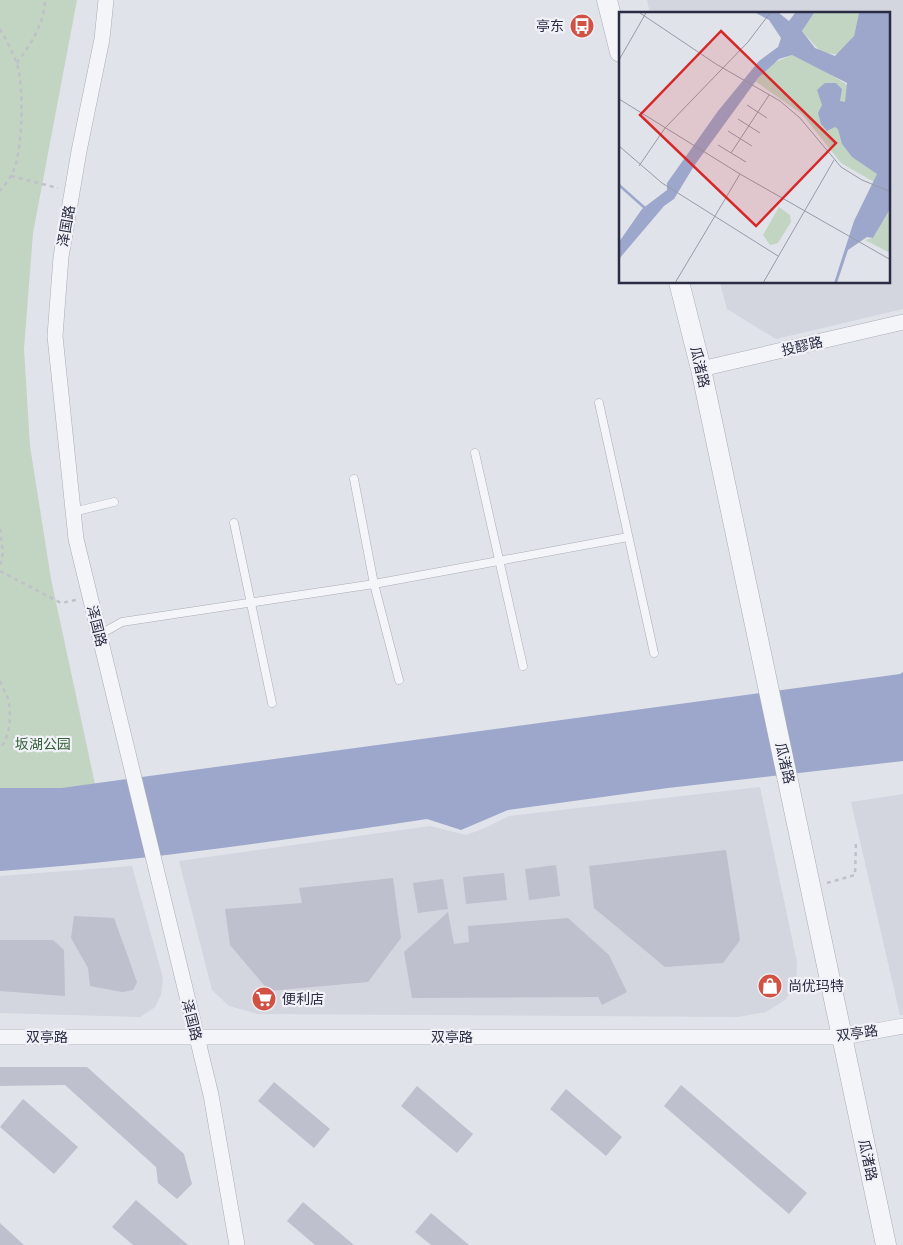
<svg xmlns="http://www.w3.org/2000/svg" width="903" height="1245" font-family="Arial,'Noto Sans SC',sans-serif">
<rect width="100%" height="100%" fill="#e1e3ea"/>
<!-- built -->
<g fill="#d3d5df">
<path d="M647,0H903V309L776,339L727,309L720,283L889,282V14H650Z"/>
<path d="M760,787L797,962L796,985L785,1000L766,1012L738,1017L258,1014L229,1006L212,990L179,861L430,826L466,835L485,828L509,816Z"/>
<path d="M903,794V1015H900L851,802Z"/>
<path d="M132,866L163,978L161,995L155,1007L140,1017L0,1013V876Z"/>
</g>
<!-- green -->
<path fill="#c2d4c2" d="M0,0H77L33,233L24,349L30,446L51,579L95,784L61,788H0Z"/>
<!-- water -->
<path fill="#9ca7cb" d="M903,672V761L668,788L508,810L461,830L427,819C285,840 143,861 0,871V788H61L900,674Z"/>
<!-- building -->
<g fill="#bec0cd">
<path d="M726,850L740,940L723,963L665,967L594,908L589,866Z"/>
<path d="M556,865L560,896L529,900L525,869Z"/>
<path d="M504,873L507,900L466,904L463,877Z"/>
<path d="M393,878L401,938L368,982L269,991L230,945L225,909L302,903L299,888Z"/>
<path d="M443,879L448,909L418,913L413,883Z"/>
<path d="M448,912L454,944L469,942L468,926L568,918L609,955L627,992L602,1005L598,997L412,998L404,952Z"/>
<path d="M74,916L114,918L137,982L133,990L122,992L90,986L88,968L71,938Z"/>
<path d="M0,940H53L64,950L65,996L0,991Z"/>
<path d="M0,1067H87L184,1154L192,1184L177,1199L158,1183L156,1167L65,1085L0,1086Z"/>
<path d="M274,1082L330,1129L314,1148L258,1101Z"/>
<path d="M681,1085L807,1193L789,1214L664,1106Z"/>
<path d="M417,1086L473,1134L457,1153L401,1106Z"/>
<path d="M566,1089L622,1137L606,1156L550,1109Z"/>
<path d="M23,1099L78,1147L54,1174L0,1127Z"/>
<path d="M136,1200L188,1245H133L112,1227Z"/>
<path d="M303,1202L354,1245H315L287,1221Z"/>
<path d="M431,1213L469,1245H431L415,1232Z"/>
<path d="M0,1223L24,1245H0Z"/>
</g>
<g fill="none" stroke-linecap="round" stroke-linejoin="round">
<defs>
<g id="service">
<path d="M599,403L654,653"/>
<path d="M475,453L523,666"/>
<path d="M354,479L374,584L399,680"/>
<path d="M73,512L114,502"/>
<path d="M234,523L272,703"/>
<path d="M99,635L122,622L374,584L628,537"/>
</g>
<g id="minor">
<path d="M106,0L102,39L79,151L61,257L55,336L76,539L211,1095L237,1245"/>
<path d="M701,369L903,322"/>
<path d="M0,1037H843L903,1026"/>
</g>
<g id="tertiary">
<path d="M607,0L620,52"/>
<path d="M679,282L701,369L886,1245"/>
</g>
</defs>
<!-- service casing -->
<use href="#service" stroke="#aaacb8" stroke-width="9"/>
<!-- minor casing -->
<use href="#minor" stroke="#aaacb8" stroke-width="16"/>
<!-- tertiary casing -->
<use href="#tertiary" stroke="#aaacb8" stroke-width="21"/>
<!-- path -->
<g stroke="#bfc1c9" stroke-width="2.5" stroke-dasharray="4 4" stroke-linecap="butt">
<path d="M0,29C6,40 13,52 17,64C24,86 23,150 13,172C11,178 4,185 0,191"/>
<path d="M17,63C30,45 45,23 45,0"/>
<path d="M11,176L58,188"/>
<path d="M0,529L3,553L0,567"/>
<path d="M0,571L61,603L76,600"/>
<path d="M0,681C2,686 5,691 7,696C12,710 11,737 0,748"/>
<path d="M827,883L855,875L856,842"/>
</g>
<!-- service -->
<use href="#service" stroke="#f4f5f8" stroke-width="8"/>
<!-- minor -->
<use href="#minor" stroke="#f4f5f8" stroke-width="15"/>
<!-- tertiary -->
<use href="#tertiary" stroke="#f4f5f8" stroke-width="20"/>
</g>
<!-- icons -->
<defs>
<symbol id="bus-disc" viewBox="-11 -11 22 22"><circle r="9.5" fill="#d15244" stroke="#f1f2f7"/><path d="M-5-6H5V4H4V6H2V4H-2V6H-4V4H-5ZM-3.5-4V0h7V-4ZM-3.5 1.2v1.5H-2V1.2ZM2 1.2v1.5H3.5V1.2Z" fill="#fff"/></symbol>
<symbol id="shop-disc" viewBox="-11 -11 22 22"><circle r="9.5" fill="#d15244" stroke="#f1f2f7"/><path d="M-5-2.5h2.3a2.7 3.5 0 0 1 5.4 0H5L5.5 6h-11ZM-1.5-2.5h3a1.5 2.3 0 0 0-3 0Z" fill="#fff"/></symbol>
<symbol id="supermarket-disc" viewBox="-11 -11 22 22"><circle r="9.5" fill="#d15244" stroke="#f1f2f7"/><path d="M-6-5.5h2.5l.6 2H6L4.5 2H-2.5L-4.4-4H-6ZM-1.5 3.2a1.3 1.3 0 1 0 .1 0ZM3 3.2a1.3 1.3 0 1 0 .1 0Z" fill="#fff"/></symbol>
</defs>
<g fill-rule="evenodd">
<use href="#bus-disc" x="568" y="12" width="28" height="28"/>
<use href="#shop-disc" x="756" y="972" width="28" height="28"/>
<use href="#supermarket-disc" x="250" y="985" width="28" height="28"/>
</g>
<g text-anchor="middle" stroke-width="4.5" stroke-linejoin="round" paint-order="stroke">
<!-- poi labels -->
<g font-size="14" fill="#292c42" stroke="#f1f2f7" text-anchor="start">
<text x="564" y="31" text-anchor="end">亭东</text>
<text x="788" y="991">尚优玛特</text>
<text x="282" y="1004">便利店</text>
</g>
<!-- street labels -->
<g font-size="14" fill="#292c42" stroke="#f1f2f7">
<text transform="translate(66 226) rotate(-80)" y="5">泽国路</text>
<text transform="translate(802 346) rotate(-13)" y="5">投醪路</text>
<text transform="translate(700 367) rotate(77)" y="5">瓜渚路</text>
<text transform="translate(97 626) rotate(76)" y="5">泽国路</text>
<text transform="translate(785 763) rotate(77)" y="5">瓜渚路</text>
<text transform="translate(192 1020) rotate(76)" y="5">泽国路</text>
<text transform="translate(857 1033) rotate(-8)" y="5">双亭路</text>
<text x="47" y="1042">双亭路</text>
<text x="452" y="1042">双亭路</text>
<text transform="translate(868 1160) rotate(78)" y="5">瓜渚路</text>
</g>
<!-- park labels -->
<g font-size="14" fill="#365e39" stroke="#f1f2f7">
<text x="43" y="749">坂湖公园</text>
</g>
</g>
<!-- overview -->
<g transform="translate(619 12)">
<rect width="271" height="271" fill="#e1e3ea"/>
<path d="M195,1H240L235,24L220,43L202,40L183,19ZM173,43L202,56L236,78L223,132L233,145L256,158L258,162L255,170L222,151L183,102L136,69L154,51ZM160,195L171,203L172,210L159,231L151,233L144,223ZM271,197V241L246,228L254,226Z" fill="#c2d4c2"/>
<path d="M137,1H160L170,9L176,1H195L183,19L196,36L216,44L235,24L240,1H271V197L254,226L248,225L229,238L218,271H215L235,209L258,162L233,145L223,132L219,117L216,115L208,119L202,112L199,101L203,93L198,78L206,71H217L223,77L221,89L226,90L228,71L173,43L160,47L139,66L75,154L55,187L45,194L0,247V230L23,197L48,178V171L99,99L140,49L159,35L162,26L150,8Z" fill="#9ca7cb"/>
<path fill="none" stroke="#9ca7cb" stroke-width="2.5" d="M0,173L27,197"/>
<path fill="none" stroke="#979aa7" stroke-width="1" d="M21,1L97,52L161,89L181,106L222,155L243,168L272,180M0,48L27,1M0,87L121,162L272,248M128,93L148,106M119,107L141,121M109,119L133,134M99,133L127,150M0,134L43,171L159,244M112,141L150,83M20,154L46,116L129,30L151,1M56,271L121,162M144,271L215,148"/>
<path fill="#d62828" fill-opacity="0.15" stroke="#d62828" stroke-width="2.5" d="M102,19L217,131L137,214L21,103Z"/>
<rect width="271" height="271" fill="none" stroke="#292c42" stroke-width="2.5"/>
</g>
</svg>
